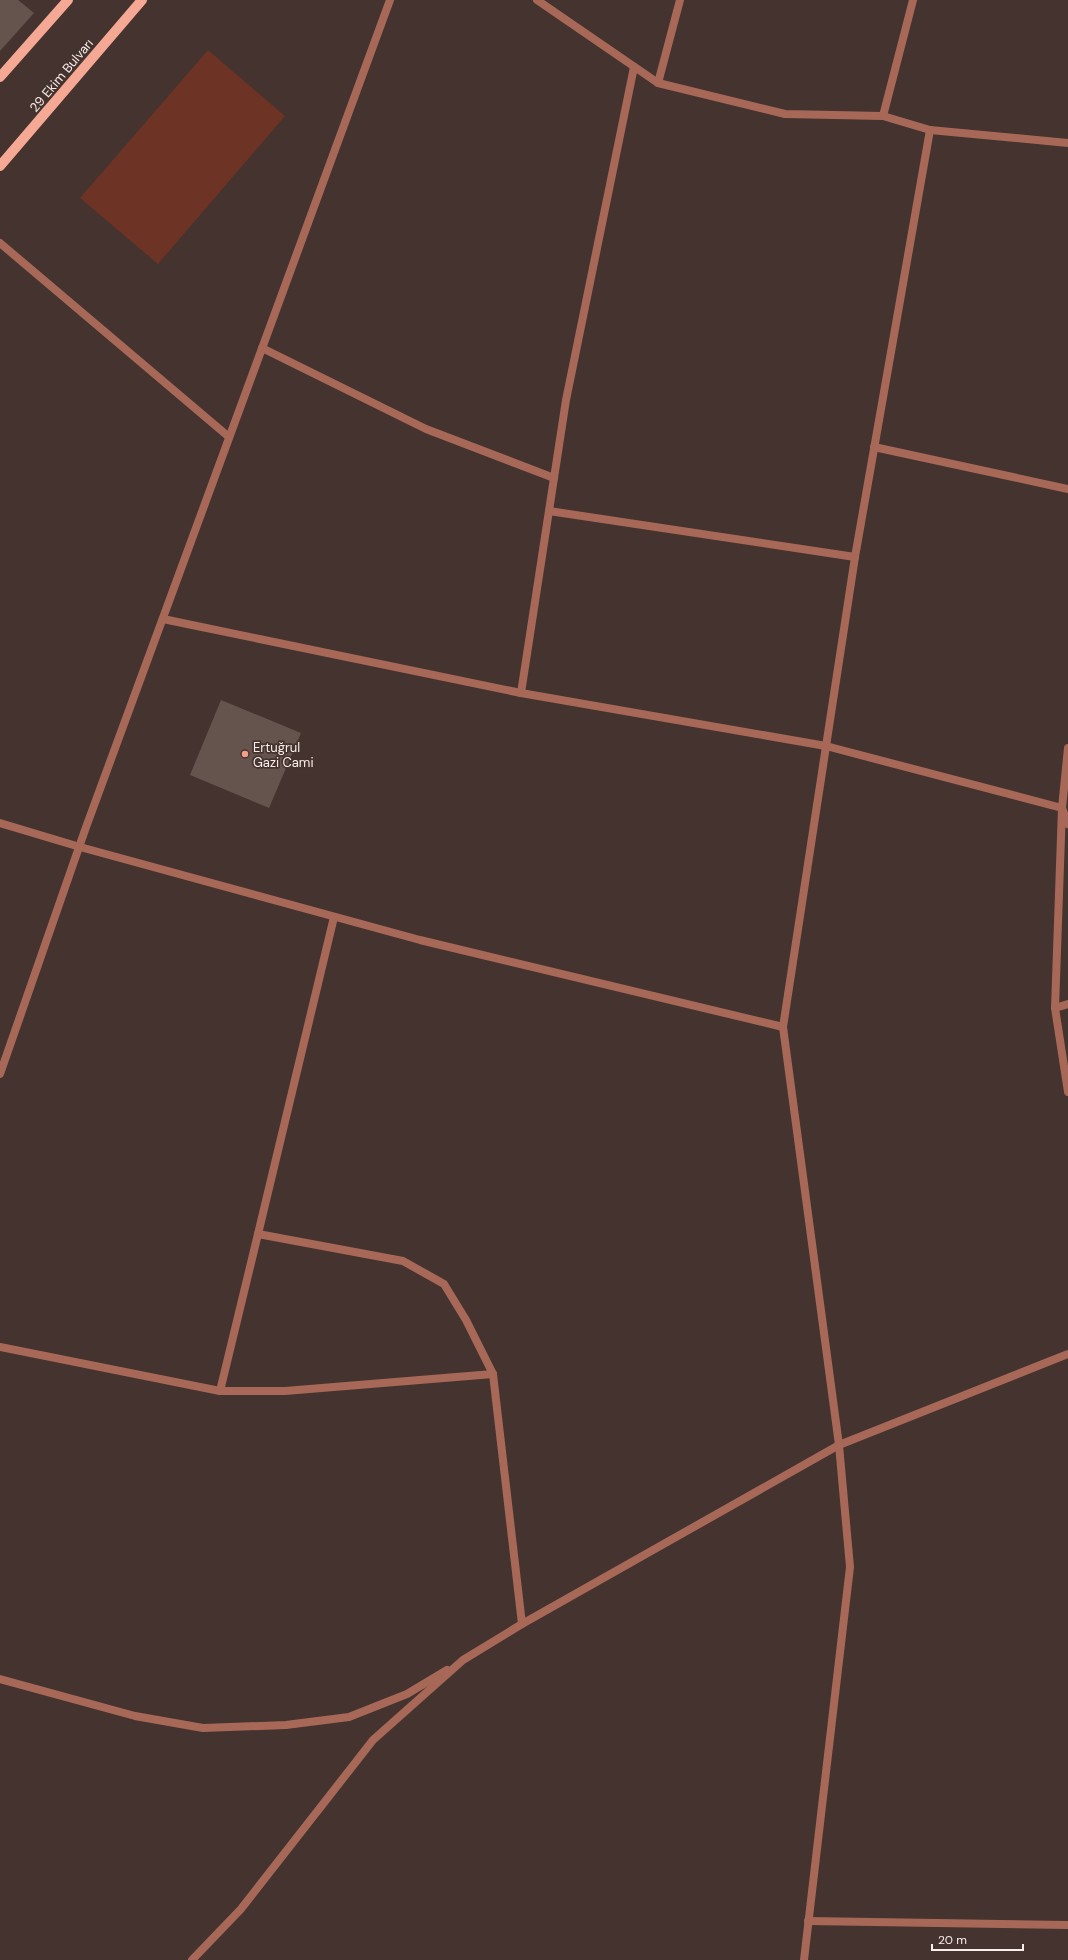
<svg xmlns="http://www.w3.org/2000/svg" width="1068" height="1960" font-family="'DM Sans',sans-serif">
<rect width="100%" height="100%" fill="#44332e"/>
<!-- green -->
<path fill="#6d3325" d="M208,50L285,116L158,264L80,198Z"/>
<!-- building -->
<g fill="#65534e">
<path d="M0,0H18L34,13L0,51Z"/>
<path d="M221,700L301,733L269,808L190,775Z"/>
</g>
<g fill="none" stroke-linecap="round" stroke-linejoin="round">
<!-- minor -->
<g stroke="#a76858" stroke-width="8">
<path d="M537,0L658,83L785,114L883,116L930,130L1068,143"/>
<path d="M658,83L680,0"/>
<path d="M883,116L913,0"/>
<path d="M0,243L229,437"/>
<path d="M262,348L426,429L554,478"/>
<path d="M874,447L1068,489"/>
<path d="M549,511L855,557"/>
<path d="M163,619L521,693L826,746L1062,808L1055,1008L1068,1092"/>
<path d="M521,693L566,400L634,67"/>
<path d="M1068,748L1062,808L1068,824"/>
<path d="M0,823L80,847L420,940L783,1027"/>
<path d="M1055,1008L1068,1004"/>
<path d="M0,1074L85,830L390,0"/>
<path d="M258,1234L334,917"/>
<path d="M0,1347L220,1391H285L493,1374"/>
<path d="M220,1391L258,1234L403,1261L444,1284L466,1320L493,1374L522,1624"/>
<path d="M0,1679L135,1716L203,1728L286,1725L349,1717L407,1694L447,1670"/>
<path d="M808,1921L1068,1925"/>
<path d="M192,1960L241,1909L373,1740L463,1660L522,1624L839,1445L1068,1354"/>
<path d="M804,1960L850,1567L839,1445L783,1027L855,557L930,130"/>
</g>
<!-- primary -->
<g stroke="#f5a894" stroke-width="10">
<path d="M0,77L68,0"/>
<path d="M0,166L142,0"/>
</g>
</g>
<!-- markers -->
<circle fill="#f49e88" stroke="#44332e" stroke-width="1.5" cx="245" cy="754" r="4"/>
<g text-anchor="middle" stroke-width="3.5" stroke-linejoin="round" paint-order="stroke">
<!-- street labels -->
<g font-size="13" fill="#f9edeb" stroke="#44332e">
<text transform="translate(61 75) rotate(-50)" y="5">29 Ekim Bulvarı</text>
</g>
<!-- poi labels -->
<g font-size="13" fill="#f9edeb" stroke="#44332e" text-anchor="start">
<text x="253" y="752">Ertuğrul<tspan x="253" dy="15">Gazi Cami</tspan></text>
</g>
</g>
<!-- scale -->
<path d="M932 1944v6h91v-6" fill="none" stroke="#f9edeb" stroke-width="2"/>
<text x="938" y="1944" font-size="12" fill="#f9edeb" stroke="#44332e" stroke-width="3" paint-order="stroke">20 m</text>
</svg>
